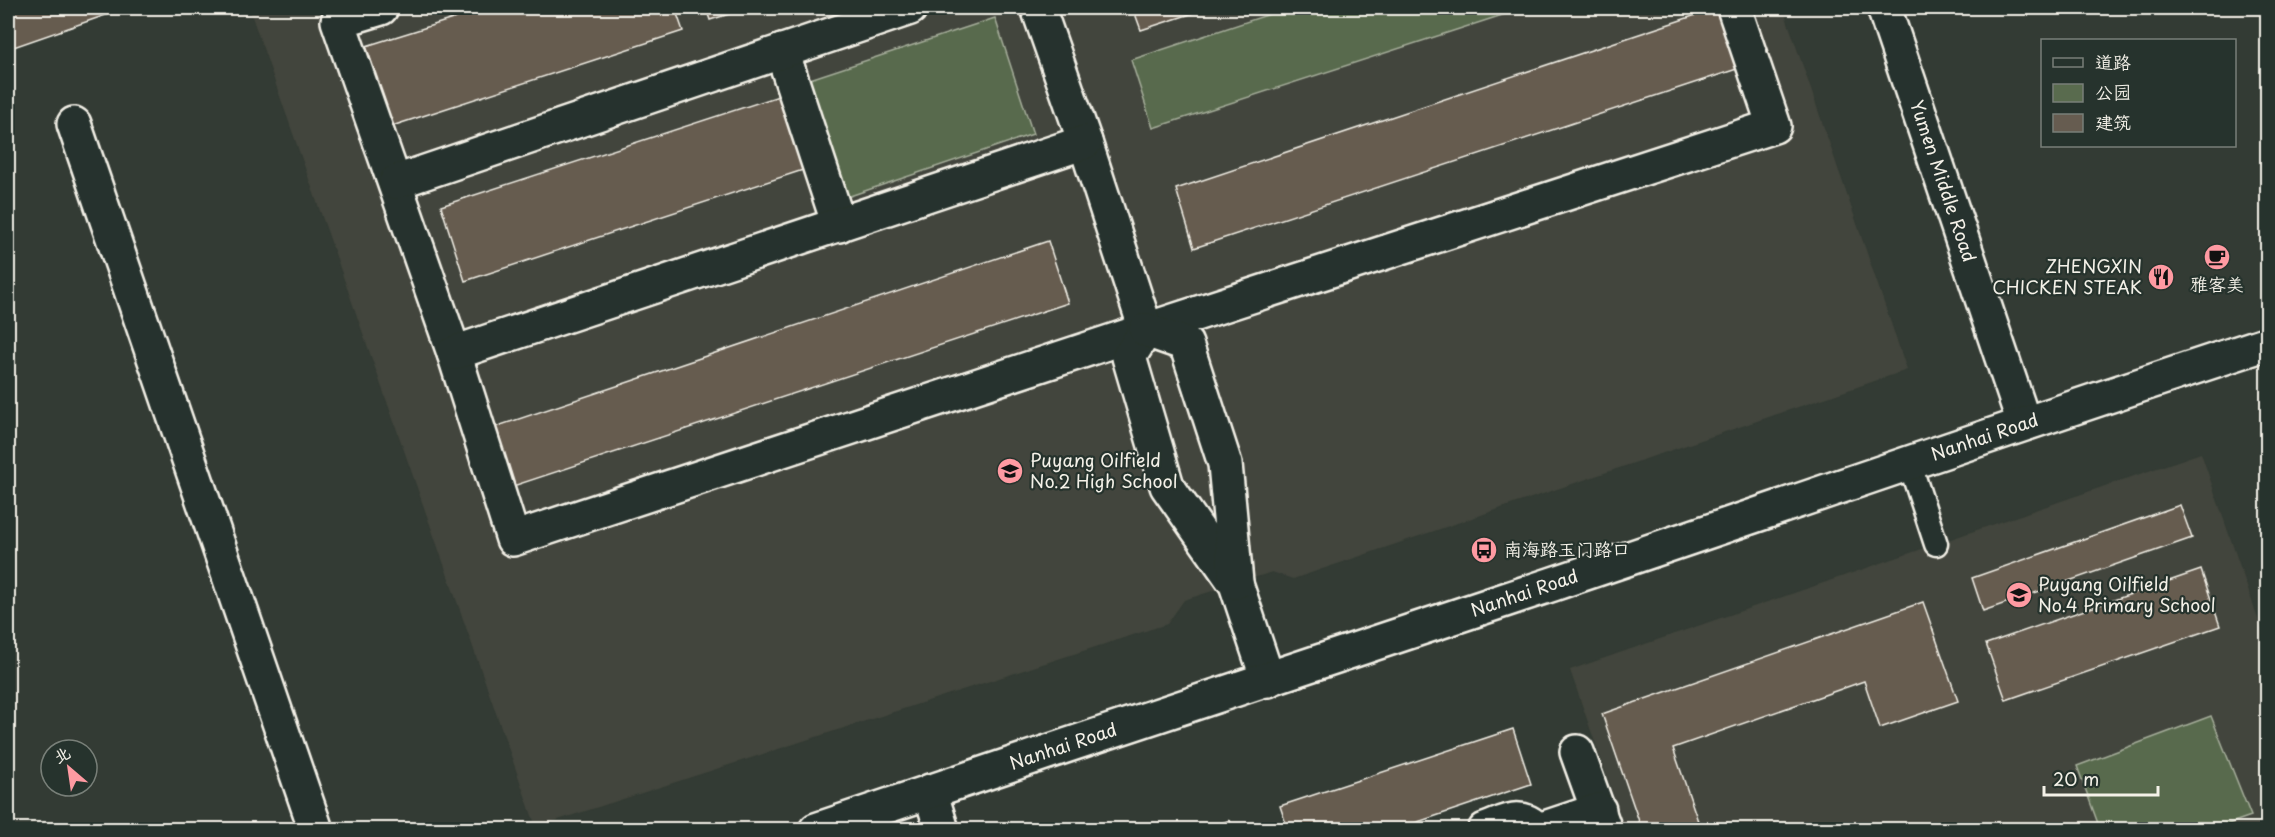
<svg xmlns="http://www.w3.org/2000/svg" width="2275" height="837" font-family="'Playpen Sans','LXGW WenKai TC',sans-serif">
<rect width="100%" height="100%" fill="#333b34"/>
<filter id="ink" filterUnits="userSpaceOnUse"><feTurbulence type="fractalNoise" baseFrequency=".0167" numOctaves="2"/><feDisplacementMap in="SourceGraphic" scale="12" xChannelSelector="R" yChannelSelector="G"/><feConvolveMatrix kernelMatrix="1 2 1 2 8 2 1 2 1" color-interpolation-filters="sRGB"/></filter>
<g filter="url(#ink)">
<!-- built -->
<g fill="#42453c">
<path d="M249,8H1783L1907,370L1293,579L1272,572L1184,600L1167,624L536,827Z"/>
<path d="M2201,453L2267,645V829H1625L1570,670Z"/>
</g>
<!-- green -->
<g fill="#596b4e" stroke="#a6ae9b" stroke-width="1.5">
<path d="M1288,8H1524L1153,128L1131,60Z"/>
<path d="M995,18L1033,134L847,197L807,80Z"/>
<path d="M2211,716L2251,816L2214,829H2100L2077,766Z"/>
</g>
<!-- building -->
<g fill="#665c50" stroke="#f4f1e8" stroke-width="1.5">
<path d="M8,8H126L8,49Z"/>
<path d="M488,8H675L683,31L392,126L366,46Z"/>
<path d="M706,8H748L710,20Z"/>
<path d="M1133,8H1209L1141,30Z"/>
<path d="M1717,8H1744L1761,61L1194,248L1176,189Z"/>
<path d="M785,94L809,168L465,281L441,206Z"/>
<path d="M1048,241L1068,303L501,490L483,431Z"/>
<path d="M2180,505L2192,538L1983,611L1972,578Z"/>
<path d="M2201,570L2220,626L2006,700L1986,644Z"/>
<path d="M1923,602L1958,701L1880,728L1864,681L1673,748L1701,830H1642L1602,714Z"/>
<path d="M1513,729L1531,784L1394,830H1288L1280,806Z"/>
<path d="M1230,820L1233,830H1203Z"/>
</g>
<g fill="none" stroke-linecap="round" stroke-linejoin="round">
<defs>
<path id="lane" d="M1910,465L1936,544"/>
<g id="street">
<path d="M381,8L338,21L454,353L513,539L1146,330L1774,126L1734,8"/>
<path d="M1038,8L1085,142L1146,330L1129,357L1167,486L1236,584L1268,680"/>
<path d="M782,51L839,225"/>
<path d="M74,124L316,830"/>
<path d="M396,182L910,8"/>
<path d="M1146,330L1186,344L1225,464L1236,582"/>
<path d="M454,353L1085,142"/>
<path d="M1577,752L1605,830"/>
<path d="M930,791L942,830"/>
<path d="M1485,830C1505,823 1521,811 1537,830"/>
<path d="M1539,830L1599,810"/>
</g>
<g id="secondary">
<path id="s1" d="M1884,8L2024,423"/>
<path id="s2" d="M816,830C1061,746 1308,667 1553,584C1791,504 2029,421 2268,343"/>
</g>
</defs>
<!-- lane casing -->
<use href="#lane" stroke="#f4f1e8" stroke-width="27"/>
<!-- street casing -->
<use href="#street" stroke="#f4f1e8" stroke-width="38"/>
<!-- secondary casing -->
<use href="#secondary" stroke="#f4f1e8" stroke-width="38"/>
<!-- lane -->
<use href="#lane" stroke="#26332d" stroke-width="22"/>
<!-- street -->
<use href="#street" stroke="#26332d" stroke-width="33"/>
<!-- secondary -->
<use href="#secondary" stroke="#26332d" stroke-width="33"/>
</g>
</g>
<!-- icons -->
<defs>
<symbol id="cafe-disc" viewBox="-11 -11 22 22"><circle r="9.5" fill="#ff9aa2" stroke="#26332d"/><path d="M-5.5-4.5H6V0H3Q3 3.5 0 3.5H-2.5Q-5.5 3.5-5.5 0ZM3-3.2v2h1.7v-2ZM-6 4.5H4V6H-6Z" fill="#111"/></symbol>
<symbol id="restaurant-disc" viewBox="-11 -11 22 22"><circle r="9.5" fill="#ff9aa2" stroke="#26332d"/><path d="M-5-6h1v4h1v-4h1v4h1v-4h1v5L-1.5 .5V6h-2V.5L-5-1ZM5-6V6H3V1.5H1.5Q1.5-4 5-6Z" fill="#111"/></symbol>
<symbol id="school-disc" viewBox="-11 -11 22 22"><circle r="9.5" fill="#ff9aa2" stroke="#26332d"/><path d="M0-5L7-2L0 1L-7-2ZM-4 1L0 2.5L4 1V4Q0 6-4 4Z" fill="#111"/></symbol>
<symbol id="bus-disc" viewBox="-11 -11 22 22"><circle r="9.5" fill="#ff9aa2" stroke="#26332d"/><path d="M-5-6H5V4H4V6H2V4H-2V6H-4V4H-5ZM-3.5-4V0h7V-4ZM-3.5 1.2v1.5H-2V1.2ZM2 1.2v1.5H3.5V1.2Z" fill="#111"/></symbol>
</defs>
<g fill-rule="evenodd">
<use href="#cafe-disc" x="2202" y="242" width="30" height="30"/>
<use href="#restaurant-disc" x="2146" y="262" width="30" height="30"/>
<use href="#school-disc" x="995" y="456" width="30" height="30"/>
<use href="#bus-disc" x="1469" y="535" width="30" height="30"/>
<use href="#school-disc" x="2004" y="580" width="30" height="30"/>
</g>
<g text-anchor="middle" stroke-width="4.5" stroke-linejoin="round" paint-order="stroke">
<!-- street labels -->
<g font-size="18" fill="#f4f1e8" stroke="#26332d">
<text dy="6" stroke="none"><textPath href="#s1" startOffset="183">Yumen Middle Road</textPath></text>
<text dy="6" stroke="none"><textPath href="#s2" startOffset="1233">Nanhai Road</textPath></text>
<text dy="6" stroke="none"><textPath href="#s2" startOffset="747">Nanhai Road</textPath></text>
<text dy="6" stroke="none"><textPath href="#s2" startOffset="261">Nanhai Road</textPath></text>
</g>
<!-- poi labels -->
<g font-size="18" fill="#f4f1e8" stroke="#26332d" text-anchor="start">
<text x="2142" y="273" text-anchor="end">ZHENGXIN<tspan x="2142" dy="21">CHICKEN STEAK</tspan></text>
<text x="2217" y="291" text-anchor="middle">雅客美</text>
<text x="1030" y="467">Puyang Oilfield<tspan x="1030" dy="21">No.2 High School</tspan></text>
<text x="1504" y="556">南海路玉门路口</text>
<text x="2038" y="591">Puyang Oilfield<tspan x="2038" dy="21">No.4 Primary School</tspan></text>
</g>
</g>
<!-- margin -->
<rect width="2275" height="837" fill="none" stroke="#26332d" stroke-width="30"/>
<rect x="15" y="15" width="2245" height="807" fill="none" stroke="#f4f1e8" stroke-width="2" filter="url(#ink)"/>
<!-- legend -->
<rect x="2041" y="39" width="195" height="108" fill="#26332d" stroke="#787f78" stroke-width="1.5"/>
<rect x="2053" y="58" width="30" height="9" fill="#26332d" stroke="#787f78" stroke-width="1.5"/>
<text x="2095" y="69" font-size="18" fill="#f4f1e8">道路</text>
<rect x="2053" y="84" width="30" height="18" fill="#596b4e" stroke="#787f78" stroke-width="1.5"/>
<text x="2095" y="99" font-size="18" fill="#f4f1e8">公园</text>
<rect x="2053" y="114" width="30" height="18" fill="#665c50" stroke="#787f78" stroke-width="1.5"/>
<text x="2095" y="129" font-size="18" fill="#f4f1e8">建筑</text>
<!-- north arrow -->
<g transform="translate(69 768) rotate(331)"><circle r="28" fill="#26332d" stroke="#787f78" stroke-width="1.5"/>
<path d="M0-4.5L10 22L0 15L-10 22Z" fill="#ff9aa2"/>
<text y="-9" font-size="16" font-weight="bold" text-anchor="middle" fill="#f4f1e8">北</text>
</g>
<!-- scale -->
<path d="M2044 786v9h114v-9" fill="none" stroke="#f4f1e8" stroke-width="3"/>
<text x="2053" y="786" font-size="18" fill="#f4f1e8" stroke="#26332d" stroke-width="4.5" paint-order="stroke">20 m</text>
</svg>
